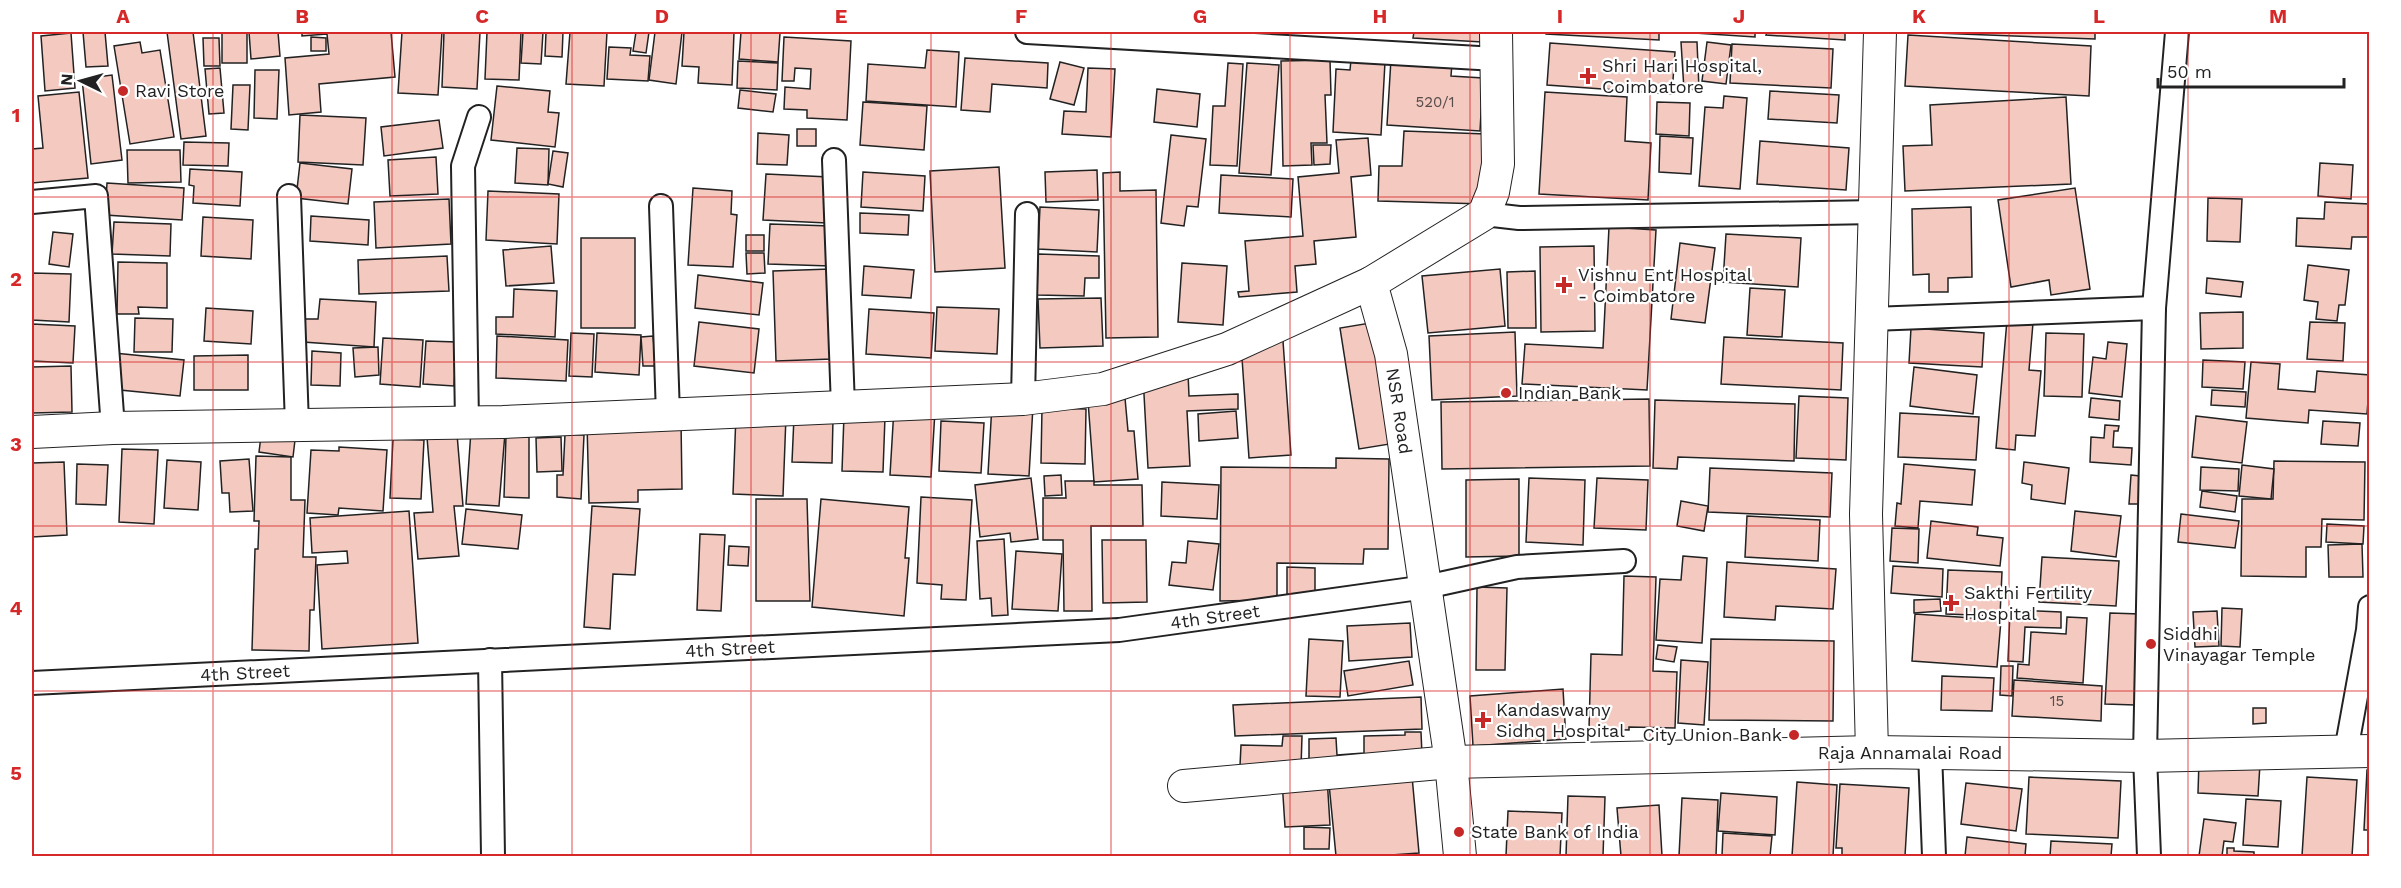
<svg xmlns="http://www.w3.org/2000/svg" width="2401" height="888" font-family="'Work Sans',sans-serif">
<rect width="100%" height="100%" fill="#fff"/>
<!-- building -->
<g fill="#f3c9c0" stroke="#222" stroke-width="1.5">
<path d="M83,32H105L108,66L86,67Z"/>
<path d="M167,32H193L206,136L181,139Z"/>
<rect x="222" y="32" width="25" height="31"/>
<path d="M249,32H278L280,56L251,59Z"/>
<path d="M302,32H391L395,77L319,84L321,112L289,115L285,58L329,54L327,34L302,36Z"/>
<path d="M402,32H442L438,95L398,93Z"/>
<path d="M444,32H480L477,89L442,87Z"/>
<path d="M487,32H521L519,80L485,79Z"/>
<path d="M523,32H543L541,64L521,63Z"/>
<path d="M546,32H563L562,57L545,56Z"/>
<path d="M570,32H607L604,86L566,84Z"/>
<path d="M636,32H649L646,53L633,51Z"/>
<path d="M655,32H682L676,84L649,80Z"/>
<path d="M684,32H734L732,85L698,83L699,67L682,66Z"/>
<path d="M741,32L780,33L778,62L739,59Z"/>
<path d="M1414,32H1483L1482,42L1413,38Z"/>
<path d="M1546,32H1659V40L1546,34Z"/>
<path d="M1679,32H1755V37Z"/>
<path d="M1767,32H1845V40L1766,35Z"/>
<path d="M1908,32H2095V39Z"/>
<path d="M71,33L75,88L45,91L41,36Z"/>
<path d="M1908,35L2091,46L2089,96L1905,86Z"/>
<path d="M311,37L326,38V51H311Z"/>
<path d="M784,37L851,41L847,120L807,118V110L784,109L785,87L810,89L811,69L795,68L794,81H782Z"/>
<path d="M203,38H219L220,66H204Z"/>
<path d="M140,42L142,53L160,50L174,137L130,144L114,46Z"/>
<path d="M1681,42H1697L1699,89L1684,90Z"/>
<path d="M1707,42L1731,45L1726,84L1702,81Z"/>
<path d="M1550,43L1675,52L1672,94L1547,85Z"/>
<path d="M1732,44L1833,49L1831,88L1730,83Z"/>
<path d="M609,47L631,48L630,55L650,56L648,81L607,79Z"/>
<path d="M927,50L959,52L956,107L866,101L868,64L925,68Z"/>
<path d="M965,58L1048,63L1047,88L992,84L990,112L961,110Z"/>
<path d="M1391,59L1452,63L1451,76L1483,78L1480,131L1387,125Z"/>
<path d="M1330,60L1331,95H1325L1327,143H1311L1312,165L1283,166L1281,61Z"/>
<path d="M1351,60L1385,62L1381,135L1333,132L1336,69L1350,70Z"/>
<path d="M738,61L778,63L777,90L737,88Z"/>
<path d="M1060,62L1084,68L1074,105L1050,99Z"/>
<path d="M1228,63L1243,64L1237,166L1210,165L1213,106H1225Z"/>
<path d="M1247,63L1279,65L1271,175L1239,173Z"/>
<path d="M220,68L224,113L209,114L205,69Z"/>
<path d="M1088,68L1115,69L1111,137L1062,134L1064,111L1086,112Z"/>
<path d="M255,70H279L277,119L254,118Z"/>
<path d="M112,75L122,160L91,164L82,79Z"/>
<path d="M233,85H250L248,130L231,129Z"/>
<path d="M497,86L550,91L548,112L559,113L555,147L491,140Z"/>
<path d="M1157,89L1200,94L1197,127L1154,122Z"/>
<path d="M740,90L776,94L773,112L738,108Z"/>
<path d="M1770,91L1839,95L1837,123L1768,119Z"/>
<path d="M79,92L88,178L32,183V149L43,148L38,96Z"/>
<path d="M1545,92L1627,97L1625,141L1651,143L1648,200L1539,194Z"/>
<path d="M1724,96L1747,98L1740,189L1699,186L1705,107L1723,108Z"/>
<path d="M2066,97L2071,184L1905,191L1903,146L1932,145L1930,105Z"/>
<path d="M863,102L927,106L924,150L860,145Z"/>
<path d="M1657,102L1690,103L1689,136L1656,134Z"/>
<path d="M300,115L366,118L363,165L298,162Z"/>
<path d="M439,120L443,148L384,156L381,127Z"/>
<rect x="797" y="129" width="19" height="17"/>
<path d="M1404,131L1486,134L1484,204L1378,201L1379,166H1402Z"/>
<path d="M758,133L789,135L787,165L757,164Z"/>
<path d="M1171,135L1206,139L1198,207L1187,206L1184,226L1161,223Z"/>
<path d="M1660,136L1693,138L1691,174L1659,172Z"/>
<path d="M1368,138L1371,175L1351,177L1356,237L1314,241L1316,264L1295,266L1297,292L1239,297L1238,292L1249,291L1245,241L1303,236L1298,177L1339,173L1336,140Z"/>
<path d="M1760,141L1849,148L1846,190L1757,184Z"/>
<path d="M184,142L229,143L228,166L183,165Z"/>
<path d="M1313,145H1331L1330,164L1314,165Z"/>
<path d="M517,148L549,149L548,185L515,183Z"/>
<path d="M127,150H180L181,182L128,183Z"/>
<path d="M553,151L568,153L563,187L548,184Z"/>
<path d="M436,157L438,194L390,196L388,160Z"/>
<path d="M300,163L352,169L348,204L296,198Z"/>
<path d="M2320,163L2353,165L2351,199L2318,196Z"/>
<path d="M999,167L1005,268L935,272L930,171Z"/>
<path d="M190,169L242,172L240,206L193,203L194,186L189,185Z"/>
<path d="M1097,170L1098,200L1046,202L1045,172Z"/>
<path d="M863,172L925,176L923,211L861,207Z"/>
<path d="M1120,172V191L1156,190L1158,337L1106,338L1103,173Z"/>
<path d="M766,174L829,177L827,223L763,220Z"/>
<path d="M1221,175L1293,179L1291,217L1219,213Z"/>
<path d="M107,183L184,188L182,220L105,215Z"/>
<path d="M693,188L732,191L731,214L737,215L733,267L688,265Z"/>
<path d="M2075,188L2090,289L2051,295L2049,280L2011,287L1998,200Z"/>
<path d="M488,191L559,194L557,244L486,240Z"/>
<path d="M2208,198L2242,199L2240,242L2207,241Z"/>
<path d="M449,199L451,244L376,248L374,202Z"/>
<path d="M2325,202L2370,204L2369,237H2352L2351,249L2296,246L2297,218L2324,219Z"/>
<path d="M1040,207L1099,210L1097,252L1038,249Z"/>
<path d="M1971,207L1972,277L1948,278V292H1929V274L1913,275L1912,209Z"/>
<path d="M860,213L909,215L908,235L860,233Z"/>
<path d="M311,216L369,220L368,245L310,241Z"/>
<path d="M203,217L253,220L251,259L201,256Z"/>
<path d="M114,222L171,224L170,256L112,254Z"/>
<path d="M770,224L831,226L830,266L768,264Z"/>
<path d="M1609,227L1656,230L1647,390L1522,384L1525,344L1603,348Z"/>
<path d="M53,232L73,234L69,267L49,264Z"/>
<path d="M1726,234L1801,238L1798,287L1723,282Z"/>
<rect x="746" y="235" width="18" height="16"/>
<rect x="581" y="238" width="54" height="90"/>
<path d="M1680,243L1715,248L1705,323L1671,319Z"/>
<path d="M551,246L554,283L506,286L503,250Z"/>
<path d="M1594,246L1595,331L1541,332L1540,247Z"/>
<path d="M746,253H764L765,273L747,274Z"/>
<path d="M1038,254L1099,256V278H1085L1084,296L1037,295Z"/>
<path d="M447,256L449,291L359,294L358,260Z"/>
<path d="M118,262L167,263V308L138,307L139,314H117Z"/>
<path d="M1182,263L1227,266L1223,325L1178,322Z"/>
<path d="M2308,265L2349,270L2345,305H2339L2337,321L2316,319L2318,302L2304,300Z"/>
<path d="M864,266L914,270L911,298L862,295Z"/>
<path d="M830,269L832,359L776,361L773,271Z"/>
<path d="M1500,269L1505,326L1428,333L1422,276Z"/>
<path d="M1535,271L1536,328H1508L1507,272Z"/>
<path d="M32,273L71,274L69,322L32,320Z"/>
<path d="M698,275L763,283L759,315L695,308Z"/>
<path d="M2207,278L2243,282L2241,297L2206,293Z"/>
<path d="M1750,288L1785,290L1782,337L1747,335Z"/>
<path d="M514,289L557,291L555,337L496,334V317H513Z"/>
<path d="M1101,298L1103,346L1040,348L1038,299Z"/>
<path d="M320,299L376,302L374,347L303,342L305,319H318Z"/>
<path d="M937,307L999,309L997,354L935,351Z"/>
<path d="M206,308L253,311L251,344L204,341Z"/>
<path d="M869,309L934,313L931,358L866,354Z"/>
<path d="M2243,312V348L2201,349L2200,313Z"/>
<path d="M135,318L173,319L172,352H134Z"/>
<path d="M2007,320L2033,323L2029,370L2041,371L2035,436L2016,435L2015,450L1996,448Z"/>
<path d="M699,322L759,329L754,373L694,366Z"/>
<path d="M2310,322L2345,323L2343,361L2307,359Z"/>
<path d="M1370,323L1390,444L1359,449L1340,328Z"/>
<path d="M32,324L75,326L73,363L32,361Z"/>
<path d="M1911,328L1984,333L1982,367L1909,363Z"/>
<path d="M1515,332L1517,396L1432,400L1429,336Z"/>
<path d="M571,333L594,334L592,377L569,376Z"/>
<path d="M597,333L641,335L639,375L595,372Z"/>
<path d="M2046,333L2084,334L2082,397L2044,396Z"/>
<path d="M497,336L568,340L566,381L496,378Z"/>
<path d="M653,336L656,366H643L641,337Z"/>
<path d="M1724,337L1843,343L1841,390L1721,384Z"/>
<path d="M383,338L423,340L420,387L380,384Z"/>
<path d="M426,341L457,342L454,386L423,384Z"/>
<path d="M1283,341L1291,455L1249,458L1241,344Z"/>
<path d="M2108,342L2127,344L2122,397L2089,393L2093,357L2106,359Z"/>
<path d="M378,347L379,375L355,377L353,348Z"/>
<path d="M312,351L341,353L340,386L311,385Z"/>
<path d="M114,353L184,360L180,396L110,389Z"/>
<path d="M248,355V390H194V356Z"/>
<path d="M2203,360L2245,362L2243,389L2202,387Z"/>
<path d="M2251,362L2280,364L2278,389L2315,392L2317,371L2370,375L2367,414L2309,410L2308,423L2246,418Z"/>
<path d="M71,366L72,412L32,413V367Z"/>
<path d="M1914,367L1977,375L1973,414L1910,406Z"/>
<path d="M1188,373L1189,396L1238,394V409L1187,411L1190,466L1148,468L1143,376Z"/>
<path d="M2212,390L2246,392L2245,407L2211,405Z"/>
<path d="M1799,396L1848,398L1846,460L1796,458Z"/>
<path d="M1125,398L1128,431H1134L1138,479L1094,482L1088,401Z"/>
<path d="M2091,398L2120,401L2119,420L2089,417Z"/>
<path d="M1649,399L1650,466L1442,469L1441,402Z"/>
<path d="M1655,400L1795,404L1794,461L1678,457L1677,469L1653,468Z"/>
<path d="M992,404L1033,406L1029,476L988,474Z"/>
<path d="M894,408L935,411L931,477L890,475Z"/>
<path d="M1042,408L1086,409L1085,464L1041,463Z"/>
<path d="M1236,411L1238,438L1199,441L1198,414Z"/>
<path d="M1900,413L1979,417L1976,460L1898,457Z"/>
<path d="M736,414L786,416L783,496L733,494Z"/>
<path d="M844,415L885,417L883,472L842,471Z"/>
<path d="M2196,416L2247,422L2242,463L2192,457Z"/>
<path d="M794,417L833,419L832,463L792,462Z"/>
<path d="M681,421L682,489L638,490V502L589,503L587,423Z"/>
<path d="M941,421L984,423L981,473L939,471Z"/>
<path d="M2323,421L2360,423L2358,446L2321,444Z"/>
<path d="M2105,425L2119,426L2118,431H2114L2113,447L2132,448L2131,465L2090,462L2091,437L2104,438Z"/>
<path d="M471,430L505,433L499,506L466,504Z"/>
<path d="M457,434L463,506H454L459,556L418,559L414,513L433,512L427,437Z"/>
<path d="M565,434L584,435L581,499L557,497V475H563Z"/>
<path d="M261,436L295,440L293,457L259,452Z"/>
<path d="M506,436L529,437V498L504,497Z"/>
<path d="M561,437L562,471L537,472L536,438Z"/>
<path d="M393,439L424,440L421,499L390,498Z"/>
<path d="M339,447L387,450L383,511L339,508L338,515L307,513L311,450L339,451Z"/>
<path d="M122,449L158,450L154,524L119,522Z"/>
<path d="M256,456L291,457V500H305L303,557H316L314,610H310L309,651L252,650L255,549H258L259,521H254Z"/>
<path d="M1336,458L1389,459L1388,549H1364L1363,564L1277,563V600L1220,601L1221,467L1336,468Z"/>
<path d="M249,459L253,511L230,512L229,493H222L220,461Z"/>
<path d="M167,460L201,462L198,510L164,508Z"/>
<path d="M2274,461L2365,462L2364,520L2322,519L2321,547H2306V577L2241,576L2242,499H2273Z"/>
<path d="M64,462L67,535L32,537V463Z"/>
<path d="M2024,462L2069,468L2065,504L2031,499L2032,485L2022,483Z"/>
<path d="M77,464L108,465L106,505L76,504Z"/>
<path d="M1904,464L1975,470L1972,505L1920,501L1918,528L1895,526L1897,503L1901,504Z"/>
<path d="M2242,465L2274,469L2271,499L2239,496Z"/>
<path d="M2201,467L2239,469L2238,491L2200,490Z"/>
<path d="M1710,468L1832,473L1830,517L1708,512Z"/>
<path d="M1061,475L1062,495L1045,496L1044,476Z"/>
<path d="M2131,475L2140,476L2139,504H2129Z"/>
<path d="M1031,478L1038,539L1011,542L1010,533L980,537L975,485Z"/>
<path d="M1529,478L1585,480L1583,545L1526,542Z"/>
<path d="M1597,478L1648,480L1646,530L1594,528Z"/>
<path d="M1519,479V556L1466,557V480Z"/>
<path d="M1065,481H1094V485H1142L1143,526H1091L1092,611H1064L1063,540H1043V498H1066Z"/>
<path d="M1162,482L1219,485L1217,519L1161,516Z"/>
<path d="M2202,491L2237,496L2235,512L2200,507Z"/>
<path d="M921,497L972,500L966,600L941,599L942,585L917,583Z"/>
<path d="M756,499H807L810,601H756Z"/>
<path d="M821,499L909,507L905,558H909L904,616L812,607Z"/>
<path d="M1681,501L1708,506L1704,531L1677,526Z"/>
<path d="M592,506L640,509L635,575L613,574L610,629L584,627Z"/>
<path d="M466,509L522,515L518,549L462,544Z"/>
<path d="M409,511L418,643L322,649L317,565L348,563L347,551L312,553L310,518Z"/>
<path d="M2075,511L2121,516L2116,557L2071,551Z"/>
<path d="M2181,514L2239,521L2235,548L2178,542Z"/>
<path d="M1747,516L1820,520L1818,561L1745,557Z"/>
<path d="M1931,521L1978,527L1977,535L2003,538L2000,566L1927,558Z"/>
<path d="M2327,524L2364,526L2363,544L2326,542Z"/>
<path d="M1892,528L1919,529L1918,563L1890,561Z"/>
<path d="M700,534L725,535L721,611L697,610Z"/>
<path d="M1004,539L1008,615L992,616L991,598L980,599L977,541Z"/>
<path d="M1102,540H1146L1147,602L1103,603Z"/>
<path d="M1188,541L1219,544L1213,590L1169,585L1172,562L1186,563Z"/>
<path d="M2362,544L2363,577H2329L2328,545Z"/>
<path d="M729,546L749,547L748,566L728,565Z"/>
<path d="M1016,551L1062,554L1058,611L1012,609Z"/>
<path d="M1683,556L1707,558L1702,643L1656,640L1660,579L1681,580Z"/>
<path d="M2042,557L2119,561L2116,606L2039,602Z"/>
<path d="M1727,562L1836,569L1833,609L1776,606L1775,620L1724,617Z"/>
<path d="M1893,566L1943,569L1942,597L1891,593Z"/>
<path d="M1287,567L1315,568V599L1287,598Z"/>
<path d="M1948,570L2002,572L2000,616L1946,614Z"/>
<path d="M1624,576L1656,577L1653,671L1677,672L1675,728L1629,727V730L1589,729L1591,654L1622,655Z"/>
<path d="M1477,587L1507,588L1505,670H1476Z"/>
<path d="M1940,599L1941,611L1914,613V600Z"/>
<path d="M2222,608L2242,609L2240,647L2221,646Z"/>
<path d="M2010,610L2061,612V628L2025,627L2023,662L2008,661Z"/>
<path d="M2217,611L2219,646L2195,647L2193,612Z"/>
<path d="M2110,613L2140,614L2135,705L2105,704Z"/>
<path d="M1915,614L2001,620L1997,667L1912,661Z"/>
<path d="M2067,617L2087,618L2083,683L2017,678L2018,664L2029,665L2031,632L2066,634Z"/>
<path d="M1410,623L1412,657L1349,661L1347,626Z"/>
<path d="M1309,639L1343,641L1340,697L1306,696Z"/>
<path d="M1711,639L1834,641L1833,721L1709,720Z"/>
<path d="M1658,645L1677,647L1674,662L1656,659Z"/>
<path d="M1681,660L1708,662L1704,725L1678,723Z"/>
<path d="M1409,661L1413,685L1348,696L1344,671Z"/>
<path d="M2001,666H2013L2012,696L2000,695Z"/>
<path d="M1942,676L1994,678L1992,711L1941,710Z"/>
<path d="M2014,680L2102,686L2101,721L2012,716Z"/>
<path d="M1563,689L1566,739L1473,746L1470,696Z"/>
<path d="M1421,697L1422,729L1235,736L1233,705Z"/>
<path d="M2253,708H2266V723L2253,724Z"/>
<path d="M1405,732H1421L1422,755L1309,760V739L1336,738L1337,755L1364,753V736L1405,735Z"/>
<path d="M1283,736H1302L1301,768L1240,766L1241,745L1282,746Z"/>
<path d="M2199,761L2260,764L2258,796L2198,793Z"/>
<path d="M2367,770H2370V830H2364Z"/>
<path d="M1412,776L1419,853L1377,856H1336L1329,784Z"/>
<path d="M1327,777L1330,825L1285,827L1282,780Z"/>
<path d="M2029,777L2121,781L2118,838L2026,834Z"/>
<path d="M2307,777L2357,780L2352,856H2302Z"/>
<path d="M1797,782L1837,785L1833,856H1792Z"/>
<path d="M1966,783L2022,789L2016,831L1961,824Z"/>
<path d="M1840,784L1909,788L1905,856H1842V848H1836Z"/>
<path d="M1721,793L1777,797L1775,835L1718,831Z"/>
<path d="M1568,796L1605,797L1603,856H1566Z"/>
<path d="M1682,798L1718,800L1716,856H1679Z"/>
<path d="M2246,799L2281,801L2278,847L2243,845Z"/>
<path d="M1659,805L1662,856H1621L1617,808Z"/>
<path d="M1508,811L1562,813L1560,856H1506Z"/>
<path d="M2204,819L2236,823L2233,842L2224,841L2222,856H2199Z"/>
<path d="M1304,827L1330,828L1329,849H1304Z"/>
<path d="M1723,833L1772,836L1770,856H1722Z"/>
<path d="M1967,837L2026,844L2025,856H1965Z"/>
<path d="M2051,841L2112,844L2111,856H2050Z"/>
<path d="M2227,848H2234V851L2254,852V856H2227Z"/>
</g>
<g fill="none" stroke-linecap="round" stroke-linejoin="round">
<defs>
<g id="street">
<path d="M1027,32L1496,59"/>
<path d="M834,160L843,407"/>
<path d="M289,196L297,425"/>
<path d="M32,202L96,196L113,428"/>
<path d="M661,206L668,415"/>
<path d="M1484,214L1519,218L1876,212"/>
<path d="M1872,319L2154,308"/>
<path d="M1023,399L1027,214"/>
<path d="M467,422L463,166L479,117"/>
<path d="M490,660L493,856"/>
<path d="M32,683L1119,630L1426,587L1517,567L1624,561"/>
<path d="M2346,751L2368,630L2370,607"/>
<path d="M1930,753L1934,856"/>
<path d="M2149,856L2145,756L2154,308L2177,32"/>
</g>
<g id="secondary">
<path d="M32,432L113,428L503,422L1023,399L1103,389L1227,349L1371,283"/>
<path d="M1872,752L1866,514L1880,32"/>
<path d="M1184,786L1451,762L1872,752L2145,756L2370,751"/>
<path d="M1460,856L1451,762L1391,354L1371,283L1484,214L1493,192L1498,164L1496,32"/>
</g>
</defs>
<!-- street casing -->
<use href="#street" stroke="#222" stroke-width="26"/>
<!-- secondary casing -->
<use href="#secondary" stroke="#222" stroke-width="34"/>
<!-- street -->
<use href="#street" stroke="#fff" stroke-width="22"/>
<!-- secondary -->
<use href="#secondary" stroke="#fff" stroke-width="32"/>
</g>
<!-- grid -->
<path fill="none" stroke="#d62828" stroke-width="1.5" stroke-opacity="0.55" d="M213,32V856M392,32V856M572,32V856M751,32V856M931,32V856M1111,32V856M1290,32V856M1470,32V856M1650,32V856M1829,32V856M2009,32V856M2188,32V856M32,197H2370M32,362H2370M32,526H2370M32,691H2370"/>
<!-- markers -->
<g fill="#c62828" stroke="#fff" stroke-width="2">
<path d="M1585 67h6v6h6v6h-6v6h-6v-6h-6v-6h6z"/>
<circle cx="123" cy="91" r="6"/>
<path d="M1561 276h6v6h6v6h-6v6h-6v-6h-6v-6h6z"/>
<circle cx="1506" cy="393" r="6"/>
<path d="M1948 594h6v6h6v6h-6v6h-6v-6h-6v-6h6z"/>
<circle cx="2151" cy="644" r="6"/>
<path d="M1480 711h6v6h6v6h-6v6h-6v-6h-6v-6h6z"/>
<circle cx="1794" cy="735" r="6"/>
<circle cx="1459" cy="832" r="6"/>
</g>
<g text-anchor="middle" stroke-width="4.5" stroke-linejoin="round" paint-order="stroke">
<!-- number labels -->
<g font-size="15" fill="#564c4a">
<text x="1435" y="107">520/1</text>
<text x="2057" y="706">15</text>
</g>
<!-- poi labels -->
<g font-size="18" fill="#222" stroke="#fff" text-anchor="start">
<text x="1602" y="72">Shri Hari Hospital,<tspan x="1602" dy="21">Coimbatore</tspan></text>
<text x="135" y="97">Ravi Store</text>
<text x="1578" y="281">Vishnu Ent Hospital<tspan x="1578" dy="21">- Coimbatore</tspan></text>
<text x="1518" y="399">Indian Bank</text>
<text x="1964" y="599">Sakthi Fertility<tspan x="1964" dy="21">Hospital</tspan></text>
<text x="2163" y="640">Siddhi<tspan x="2163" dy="21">Vinayagar Temple</tspan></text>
<text x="1496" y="716">Kandaswamy<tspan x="1496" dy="21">Sidhq Hospital</tspan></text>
<text x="1782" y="741" text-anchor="end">City Union Bank</text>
<text x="1471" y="838">State Bank of India</text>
</g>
<!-- street labels -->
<g font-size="18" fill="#222" stroke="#fff">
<text transform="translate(1399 411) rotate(81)" y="6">NSR Road</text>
<text transform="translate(1215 617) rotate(-8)" y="6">4th Street</text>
<text transform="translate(730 649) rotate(-3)" y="6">4th Street</text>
<text transform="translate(245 673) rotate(-3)" y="6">4th Street</text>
<text x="1910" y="759">Raja Annamalai Road</text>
</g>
</g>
<!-- border -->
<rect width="2401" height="888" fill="none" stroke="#ffffff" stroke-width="66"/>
<!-- north arrow -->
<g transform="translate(81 81) rotate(275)" stroke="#ffffff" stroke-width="4.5" paint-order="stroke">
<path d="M0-4.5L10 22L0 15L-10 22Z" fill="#222222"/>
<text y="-9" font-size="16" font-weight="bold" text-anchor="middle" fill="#222222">N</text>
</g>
<!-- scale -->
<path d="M2158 78v9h186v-9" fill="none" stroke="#222222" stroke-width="3"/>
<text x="2167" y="78" font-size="18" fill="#222222" stroke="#ffffff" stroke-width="4.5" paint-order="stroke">50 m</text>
<rect x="33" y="33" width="2335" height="822" fill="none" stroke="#d62828" stroke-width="2"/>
<g font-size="20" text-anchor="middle" font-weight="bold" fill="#d62828">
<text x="123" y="23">A</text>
<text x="302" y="23">B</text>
<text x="482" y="23">C</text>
<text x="662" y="23">D</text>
<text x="841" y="23">E</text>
<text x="1021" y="23">F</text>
<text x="1200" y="23">G</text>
<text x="1380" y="23">H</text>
<text x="1560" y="23">I</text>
<text x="1739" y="23">J</text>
<text x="1919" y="23">K</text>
<text x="2099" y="23">L</text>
<text x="2278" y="23">M</text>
<text x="16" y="122">1</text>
<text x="16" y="286">2</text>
<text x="16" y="451">3</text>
<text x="16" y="615">4</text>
<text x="16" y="780">5</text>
</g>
</svg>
